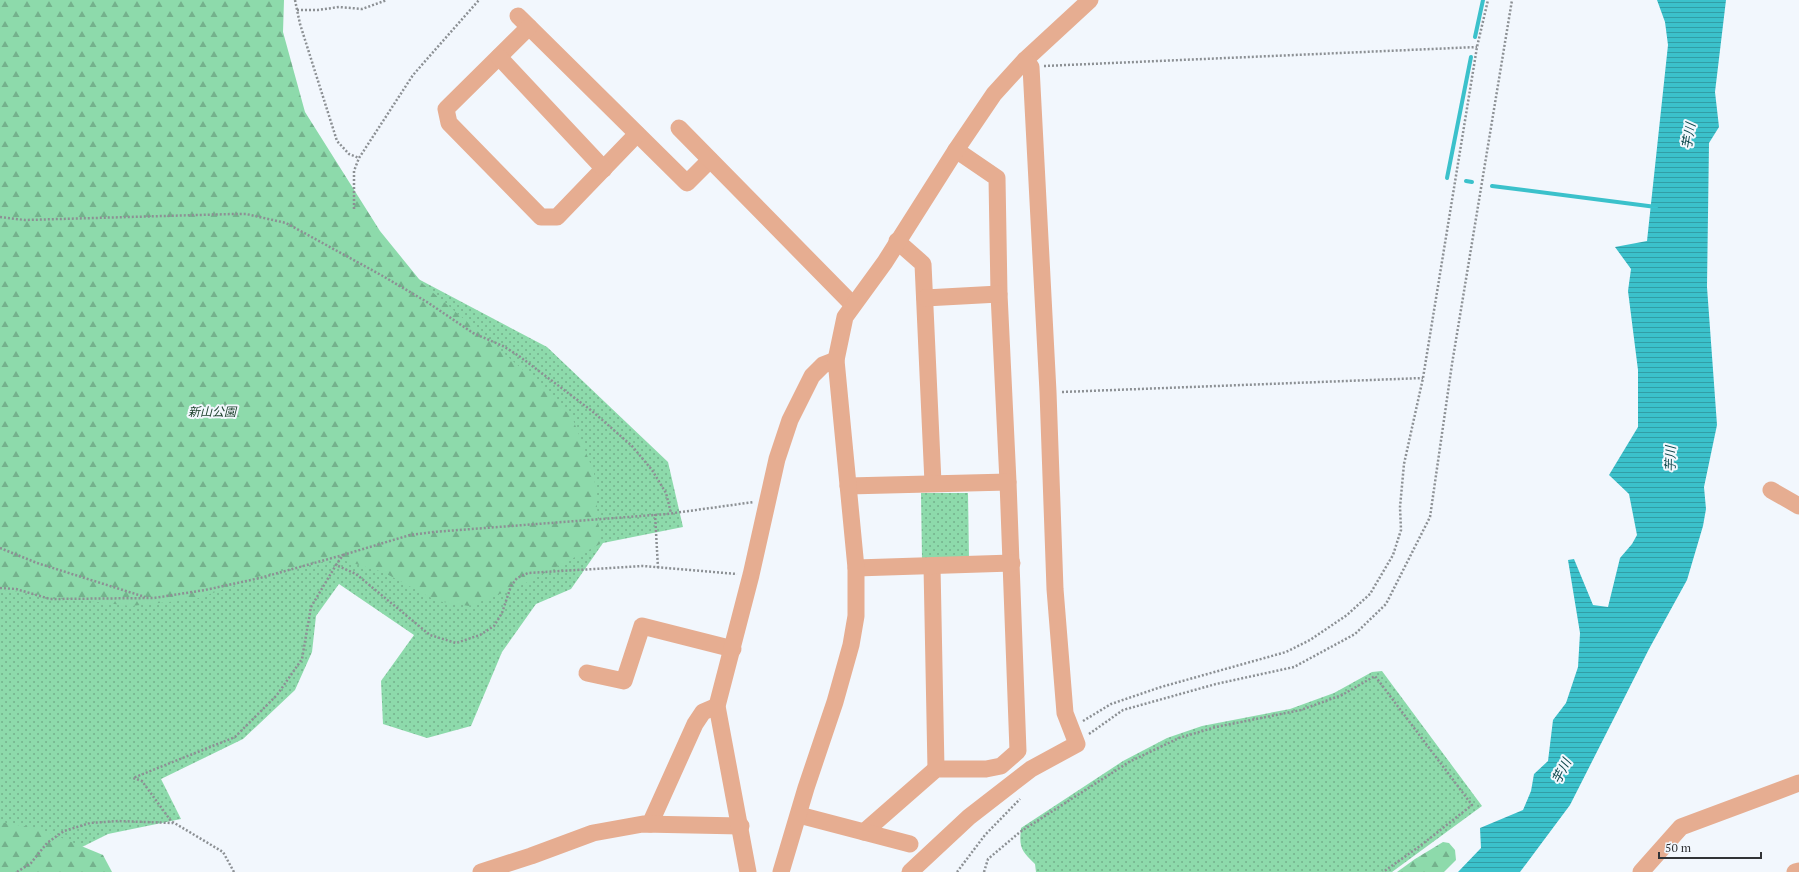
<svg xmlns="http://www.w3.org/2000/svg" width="1799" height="872" font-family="'PT Serif','Noto Sans JP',serif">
<defs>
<pattern id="grass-dots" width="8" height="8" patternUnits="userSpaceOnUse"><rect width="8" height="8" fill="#8ddaab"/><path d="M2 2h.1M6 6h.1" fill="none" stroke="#74b18c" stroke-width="1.8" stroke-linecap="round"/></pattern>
<pattern id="forest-firs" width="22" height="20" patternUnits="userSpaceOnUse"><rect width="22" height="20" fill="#8ddaab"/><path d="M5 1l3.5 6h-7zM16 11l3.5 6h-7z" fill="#74b18c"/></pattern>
<pattern id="water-rules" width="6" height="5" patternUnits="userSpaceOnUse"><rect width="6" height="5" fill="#3bc1cb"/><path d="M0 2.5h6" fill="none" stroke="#329da6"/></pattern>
</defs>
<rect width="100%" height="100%" fill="#f2f7fd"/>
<!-- grass -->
<g fill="url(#grass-dots)">
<path d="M0,197L335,235L547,347L668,462L683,527L603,543L571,589L536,604L502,652L471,726L427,738L383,724L381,681L414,635L339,584L316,616L312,652L295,690L243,739L161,779L181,819L108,834L56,860L0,872Z"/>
<path d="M921,493H968L969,558L922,559Z"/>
<path d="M1382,671L1482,806L1392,872H1036L1035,864C1021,850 1019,848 1021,828L1123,761L1167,738L1202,726L1290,709L1334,693L1372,672Z"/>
</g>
<!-- forest -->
<g fill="url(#forest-firs)">
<path d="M0,0H284L283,32L305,112L380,231L423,284L536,381L572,417L594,473L600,544L520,586L469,606L437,601L383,572L339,559L280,569L196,599L131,606L0,590Z"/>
<path d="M0,822L40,829L103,855L112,872H0Z"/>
<path d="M1443,842L1449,843L1455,850L1456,860L1444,872H1397L1415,859Z"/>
</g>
<!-- water -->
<path fill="url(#water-rules)" d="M1657,0H1726L1715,92L1719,127L1709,143L1707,287L1717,425L1704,487L1706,509L1703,526L1687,580L1649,649L1570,805L1520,872H1458L1481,848L1480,828L1523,810L1531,791L1534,774L1548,761L1553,720L1566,703L1578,667L1580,633L1568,560L1574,559L1593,605L1608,607L1620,558L1632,544L1637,535L1629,494L1609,475L1638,427V370L1628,291L1631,269L1615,247L1647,241L1668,45L1665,22Z"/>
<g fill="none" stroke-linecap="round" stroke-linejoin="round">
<!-- stream -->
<g stroke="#3bc1cb" stroke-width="4">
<path d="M1475,37L1483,0"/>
<path d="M1447,178L1471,57"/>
<path d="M1466,181L1472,182"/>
<path d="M1492,186L1656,207"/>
</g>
<!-- path -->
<g stroke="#8c9094" stroke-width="2.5" stroke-dasharray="2 2" stroke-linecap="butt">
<path d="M295,0L300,24L337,141L349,154L359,158"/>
<path d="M297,10H318L339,7L362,9L387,0"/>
<path d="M1044,66L1477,47"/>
<path d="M354,209V171L359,158L413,75L479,0"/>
<path d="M0,217L25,220L233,214H246L286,223L381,275L427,302L473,333L503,346L519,356L592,411L632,446L652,470L666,493L671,513"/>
<path d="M1062,392L1423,378"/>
<path d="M655,514L658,568"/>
<path d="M0,548L37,563L145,597"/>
<path d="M343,555L410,535L433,532L667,514L754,502"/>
<path d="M0,588L16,589L50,599L154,598L205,590L260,578L343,555L336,565L356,574L430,635L456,643L480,635L494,626L502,613L511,586L517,578L528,573L643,566L737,574"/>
<path d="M1083,721L1111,704L1161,687L1286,652L1310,640L1347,615L1370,594L1393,555L1401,530L1400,507L1404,464L1423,378L1477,47L1488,0"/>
<path d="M1089,734L1123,710L1216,684L1294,667L1355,634L1386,604L1430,517L1452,364L1512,0"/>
<path d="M17,872L31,863L47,843L64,831L90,823L118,821L173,823"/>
<path d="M234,872L223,852L171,821L142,781L133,778L235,737L277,695L302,659L311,607L336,565"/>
<path d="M957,872L985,835L1020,799"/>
<path d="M984,872L988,859L1020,832L1129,762L1179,738L1216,727L1301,710L1342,695L1375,676L1472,805L1420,846L1383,872"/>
</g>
<!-- minor -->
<g stroke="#e6ad91" stroke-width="17">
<path d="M518,16L687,183L710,160"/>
<path d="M529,27L446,109L449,123L541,217H557L637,134"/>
<path d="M499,57L604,169"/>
<path d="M679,128L853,305"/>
<path d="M956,150L997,178L999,294L1008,482"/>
<path d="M897,241L923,264L933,483"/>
<path d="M925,298L999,294"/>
<path d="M848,486L1008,482L1018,751L1001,766L986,769H936L864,832"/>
<path d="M1771,490L1799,506"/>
<path d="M932,566L936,769"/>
<path d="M856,568L1012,563"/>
<path d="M587,673L624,681L642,626L733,649"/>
<path d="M799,815L910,844"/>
<path d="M650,824L695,724L703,712L717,706"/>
<path d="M481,872L531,856L593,833L643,824L741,826"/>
<path d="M748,872L717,706L751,575L777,459L790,420L812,376L823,365L836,360"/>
<path d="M781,872L806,788L835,702L851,645L856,616V568L836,360L845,317L885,262L956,150L994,94L1025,60L1090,0"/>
<path d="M910,872L969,817L1031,769L1077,744L1065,713L1055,589L1048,392L1031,67L1025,60"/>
<path d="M1641,872L1681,827L1799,783"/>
<path d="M1795,872L1799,871"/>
</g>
</g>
<g text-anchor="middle" stroke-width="4" stroke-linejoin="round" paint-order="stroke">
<!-- park labels -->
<g font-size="12" font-style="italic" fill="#183d28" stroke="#f2f7fd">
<text x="212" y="416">新山公園</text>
</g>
<!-- water labels -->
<g font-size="13" font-style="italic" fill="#0a464a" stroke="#f2f7fd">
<text transform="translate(1688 136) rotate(-80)" y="5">芋川</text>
<text transform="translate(1670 459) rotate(-89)" y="5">芋川</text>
<text transform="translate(1561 771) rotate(-63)" y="5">芋川</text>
</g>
</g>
<!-- scale -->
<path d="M1659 852v6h102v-6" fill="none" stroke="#313336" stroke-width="2"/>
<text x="1665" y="852" font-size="12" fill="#313336" stroke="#f2f7fd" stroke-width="3" paint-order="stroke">50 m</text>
</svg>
